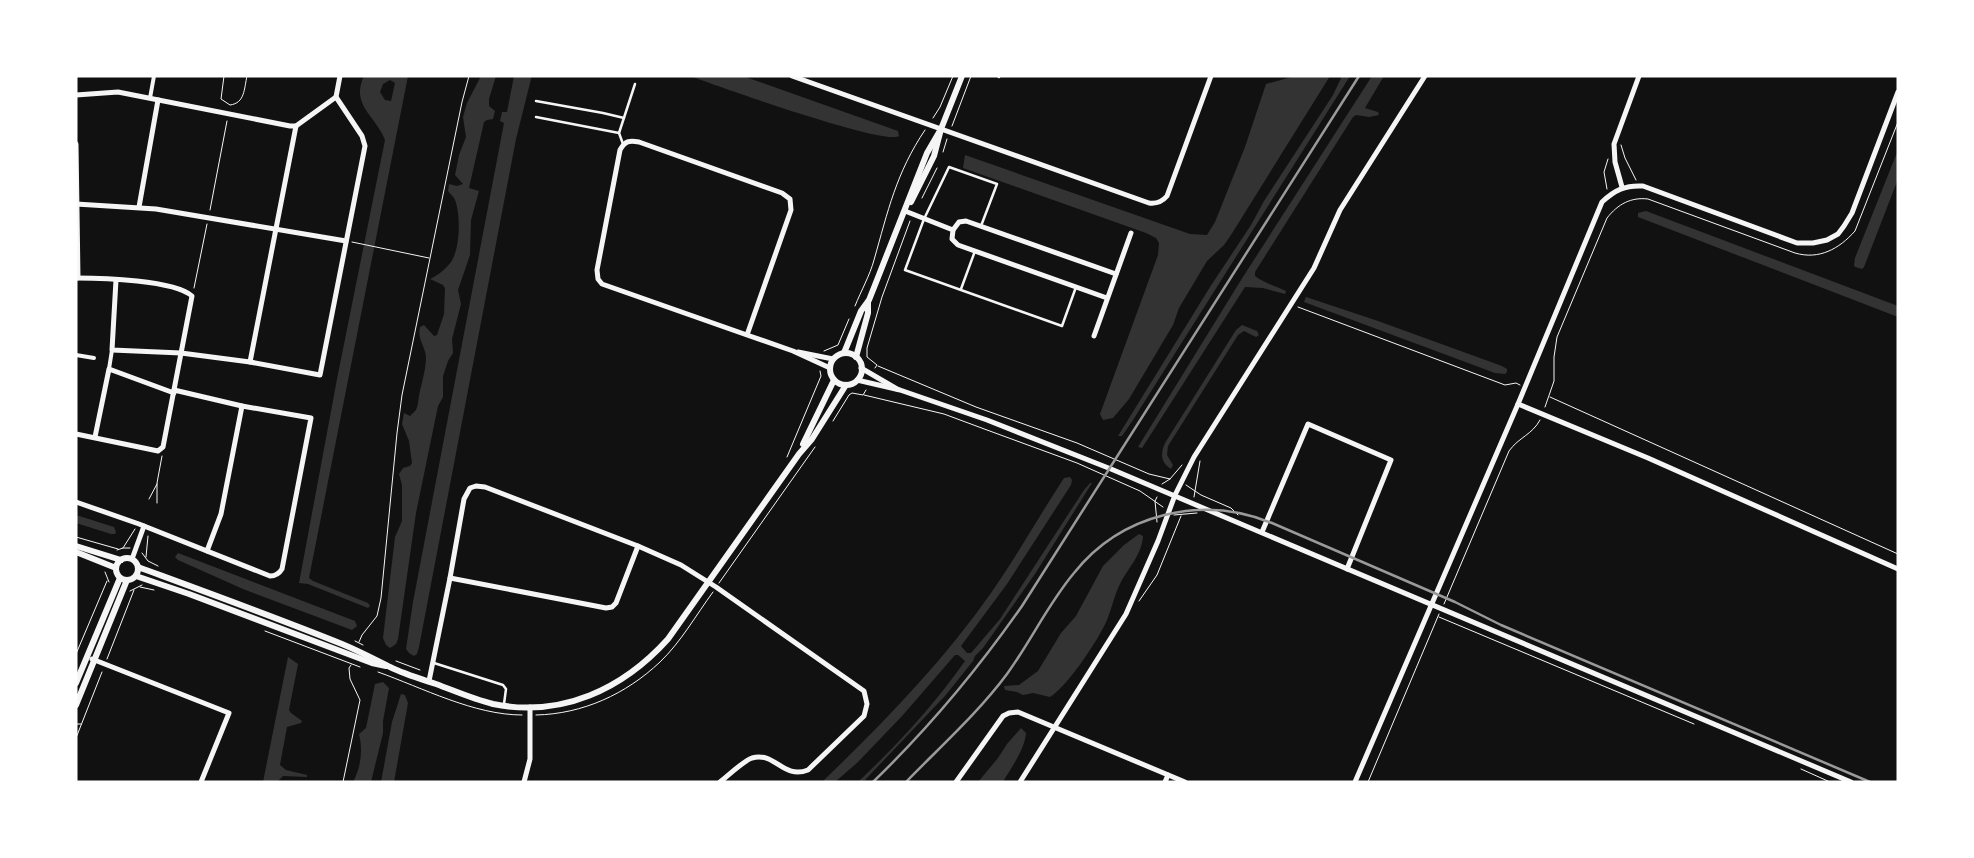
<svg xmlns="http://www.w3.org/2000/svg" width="1974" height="858" font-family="'Roboto Condensed',sans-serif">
<rect width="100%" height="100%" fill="#111"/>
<!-- water -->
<g fill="#333" fill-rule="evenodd">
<path d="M364,76H408L309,578L313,581L368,603L370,606L368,608L308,584L299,583L337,379L385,140C376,116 350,105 364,76ZM390,80L395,83L391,101L385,100L380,92L383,84Z"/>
<path d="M481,76H496L489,99V106L495,111L493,119L487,120L484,122L469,188L479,191L471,220L470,255L458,290L461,304L452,339L453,353L448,361L443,376V397L438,406L416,513L398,639L396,644L390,648L386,645L383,638L395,537L402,521V485L399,474L403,468L410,466L412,463L409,441L402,424L404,413L410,416L416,410L418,404C419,389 426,373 426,357C425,345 417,340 420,327L424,325L434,336L437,335L444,314L445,288L443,285L430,279C438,275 445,270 451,262C460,249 461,215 455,200C454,197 450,194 448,191L449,184L457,186L463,184L455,175L459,155L466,137L463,117L467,103Z"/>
<path d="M514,76H531V79L516,139L419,647L417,654L414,656L409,653L406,649L413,602L504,123L500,121L502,112H507Z"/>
<path d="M690,76H743L898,131L899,136C885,146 717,86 690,76Z"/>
<path d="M1295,76H1330L1231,235L1224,245L1207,261L1179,308L1173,325L1129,399L1113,418L1103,420L1100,414L1158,255L1159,243L1156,238L1146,233L963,168L965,155L1190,234L1207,235L1215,222L1245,147L1266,84Z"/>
<path d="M1342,76H1350L1133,420L1122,436H1118L1210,287L1251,225L1264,201L1333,95Z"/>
<path d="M1372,76H1384L1365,108L1378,112L1379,115L1369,117L1356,115L1353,117L1255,272V276C1264,283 1276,286 1286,291L1285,294L1263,288L1245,287L1144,445L1142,448L1138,447L1241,280Z"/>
<path d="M1898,150V179L1864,267L1862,269L1855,267L1854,265L1855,258Z"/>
<path d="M1646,211L1898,306V317L1638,217V213Z"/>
<path d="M1306,297L1378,321L1502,366L1507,369V372L1505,374L1495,373L1304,302Z"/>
<path d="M1242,325L1257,331L1259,335L1256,337L1244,331L1238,335L1168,446L1167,455L1173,465L1171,469C1161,463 1160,454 1165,443L1236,330Z"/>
<path d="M1070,477L1072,480L1071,485L1007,584L961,646L967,653H971L1000,619L1084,490L1090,483H1092L1035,574L983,648L975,656L973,661L945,696L865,780L858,782C897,745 934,705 965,661L958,655H955L903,715L858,762L835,782H822C883,723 942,663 991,593C1017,556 1039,516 1064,478Z"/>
<path d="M76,515L114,527L116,532L115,534H111L76,523Z"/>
<path d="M1139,534L1143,536C1142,555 1128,568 1120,584C1114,596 1112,608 1107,620C1099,639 1067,687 1050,697L1033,693L1023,695L1017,692L1005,690L1004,686L1019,685L1038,671L1061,633L1076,616L1103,566L1124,545Z"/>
<path d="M178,553L355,621L357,626L352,630L243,589L178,560L175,557Z"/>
<path d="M288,657L298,664L289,710L291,713L302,721L301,723L287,727L280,765L286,770L307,775V777L283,776L277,782H263Z"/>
<path d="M383,682L389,688L383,721V733L371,782H353C361,767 363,750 359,734L366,728L375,684Z"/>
<path d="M401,694L405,695L408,703L394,782H381L392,722Z"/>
<path d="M1021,728L1026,733C1025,749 1011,768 1003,782H978L998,758L1007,744Z"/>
</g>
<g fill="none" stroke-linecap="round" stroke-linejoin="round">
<!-- path -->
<g stroke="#f5f5f5" stroke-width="1">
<path d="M224,76L221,99L230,105C245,103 244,89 247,76"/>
<path d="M933,118L940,107L953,76"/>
<path d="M952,126L971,76"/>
<path d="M1621,145L1625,158L1636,180"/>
<path d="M943,152L947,139"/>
<path d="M1607,189L1604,172L1608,159"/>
<path d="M922,198L937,168"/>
<path d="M210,210L227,121"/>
<path d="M352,242L429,258"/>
<path d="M194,288L207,224"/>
<path d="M855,306C861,291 870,275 874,260C888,211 896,173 925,130"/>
<path d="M1298,307L1505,385L1516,383L1520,385"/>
<path d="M824,351L838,345L849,319"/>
<path d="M878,366L976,407L1077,443L1149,474L1170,479"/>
<path d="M875,368L877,365L867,357V348L882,297L910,221"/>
<path d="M864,395L944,414L987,430L1077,463L1140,491L1163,507"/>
<path d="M1550,397L1898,554"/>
<path d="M1545,407L1554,381V357L1557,337L1607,218C1618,204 1631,197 1648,199L1795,253C1819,260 1839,249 1855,231L1898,122"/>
<path d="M833,421L849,395L852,393L863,395L866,390"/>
<path d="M787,457L821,376L820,371"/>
<path d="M1162,484L1170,479L1182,465"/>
<path d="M1186,485L1201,495L1231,508L1238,515"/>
<path d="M1157,497L1155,501L1157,522"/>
<path d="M1194,497L1200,461"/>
<path d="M149,499L157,484"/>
<path d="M157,503V483L162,456"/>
<path d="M1174,515L1197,513"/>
<path d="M76,537L118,549"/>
<path d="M123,548H130"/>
<path d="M117,550L123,548L135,529"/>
<path d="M142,553L148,561L158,566"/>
<path d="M146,557L148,536"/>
<path d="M105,572L109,582"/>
<path d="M719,583L815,447"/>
<path d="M140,587L154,590"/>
<path d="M130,591L142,585"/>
<path d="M1139,601L1157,575L1181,516"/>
<path d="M1444,604L1509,451C1519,437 1532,435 1540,420"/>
<path d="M1439,617L1694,724"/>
<path d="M265,631L360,667"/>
<path d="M355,641L363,645"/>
<path d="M359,642L362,635L377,616L381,598L397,433L402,395L462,102L469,76"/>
<path d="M76,654L107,581"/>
<path d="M107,659L134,590"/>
<path d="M396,661L420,670"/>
<path d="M378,672C423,688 474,715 522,715"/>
<path d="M536,715C583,714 626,694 660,662C681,642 696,615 713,592"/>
<path d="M76,724H81"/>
<path d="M76,738L102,672"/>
<path d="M1801,769L1830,782"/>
<path d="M343,782L360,700L350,679L349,668L351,665"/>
<path d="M1368,782L1439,614"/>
</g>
<!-- service -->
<g stroke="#f5f5f5" stroke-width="2.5">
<path d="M998,76L999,77"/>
<path d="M536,101L603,113L624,118"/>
<path d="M536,117L619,133"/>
<path d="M623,144L619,133L635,84"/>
<path d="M981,226L997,184L949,167L924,219L905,270L1062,326L1076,287"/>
<path d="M961,289L975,251"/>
<path d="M434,663L503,685L506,689L504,704"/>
</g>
<!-- pedestrian -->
<g stroke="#f5f5f5" stroke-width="4">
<path d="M150,98L154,76"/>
<path d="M76,355L94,358"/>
<path d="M109,369L112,350"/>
</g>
<!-- minor -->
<g stroke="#f5f5f5" stroke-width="5">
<path d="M792,76L1149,203C1157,204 1162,202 1167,196L1211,76"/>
<path d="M76,95L118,92L290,126H296L336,97"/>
<path d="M76,144L78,278"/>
<path d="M1622,187L1615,162L1614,144L1639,76"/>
<path d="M76,204L156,209L346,241"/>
<path d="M139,207L158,100"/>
<path d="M905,211L953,230L952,239L958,245L1107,298"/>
<path d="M953,230L959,222L966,221L1116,274"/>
<path d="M76,278C102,278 174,280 192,296L163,447L158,451L76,434"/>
<path d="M116,280L112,350L181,353L250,362L320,375L365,146L362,136L336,97L340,76"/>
<path d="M747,335L602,284L598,279L597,270L620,150C625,141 629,140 639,142L782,193L790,199L791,210L747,335L793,351L830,368"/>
<path d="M1094,336L1131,233"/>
<path d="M798,352L833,359"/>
<path d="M250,362L296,126"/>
<path d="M861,368L897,389"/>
<path d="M857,380L900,390L987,420L1111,469L1851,782"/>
<path d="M1518,404L1648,458L1898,569"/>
<path d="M95,437L109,369L174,393"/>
<path d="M76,502L139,524L270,576C276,576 279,574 282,569L311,418L242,406L174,390"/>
<path d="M1262,532L1308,424L1391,460L1347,569"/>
<path d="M207,551L221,514L242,406"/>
<path d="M132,559L144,526"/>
<path d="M450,578L606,608L612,607L616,603L638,546"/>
<path d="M92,659L229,713L201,782"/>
<path d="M429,681L450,578L464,499L470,488L476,486L485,487L638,546L681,565L716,587L864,691L867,704L864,716L808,770C783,780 775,751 752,758C743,761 728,776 720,782"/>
<path d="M524,782L530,759V707"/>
<path d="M956,782L1003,716L1009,713L1018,712L1185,782"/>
<path d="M1020,782L1126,614L1158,541L1175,495L1194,457L1314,268L1340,210L1425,76"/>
<path d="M1165,782L1168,775"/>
<path d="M1355,782L1518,404L1602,202C1615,190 1625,185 1643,186L1797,243H1813L1827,240L1838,234L1844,226L1852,213L1898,92"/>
</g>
<!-- tertiary -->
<g stroke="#f5f5f5" stroke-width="6">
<path d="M911,202L934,156L941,129L962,76"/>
<path d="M844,353L861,311L869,300L875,285L927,153L941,129"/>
<circle cx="846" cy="369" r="16"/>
<path d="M856,357L868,313V302"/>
<path d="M803,444L834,380"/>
<path d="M76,546L121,560"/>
<path d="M76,552L116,568"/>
<circle cx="127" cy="569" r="11"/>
<path d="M138,567C206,592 275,617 342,644C359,651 374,659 390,667C404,674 421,679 436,684C455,691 473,699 493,704C562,718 623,689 668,639L799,454L812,439L846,385"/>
<path d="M136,576L189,594L372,663L386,666"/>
<path d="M76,683L120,578"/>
<path d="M76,705L127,580"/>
</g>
<!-- rail -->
<g stroke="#9a9a9a" stroke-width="2.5">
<path d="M873,782C929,728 978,669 1022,606L1359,76"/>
<path d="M906,782C940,747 978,713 1007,674C1031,641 1048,604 1074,573C1121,514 1202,494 1272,523L1455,602L1501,625L1870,782"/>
</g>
</g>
<!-- border -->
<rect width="1974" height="858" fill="none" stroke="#ffffff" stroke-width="155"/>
</svg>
